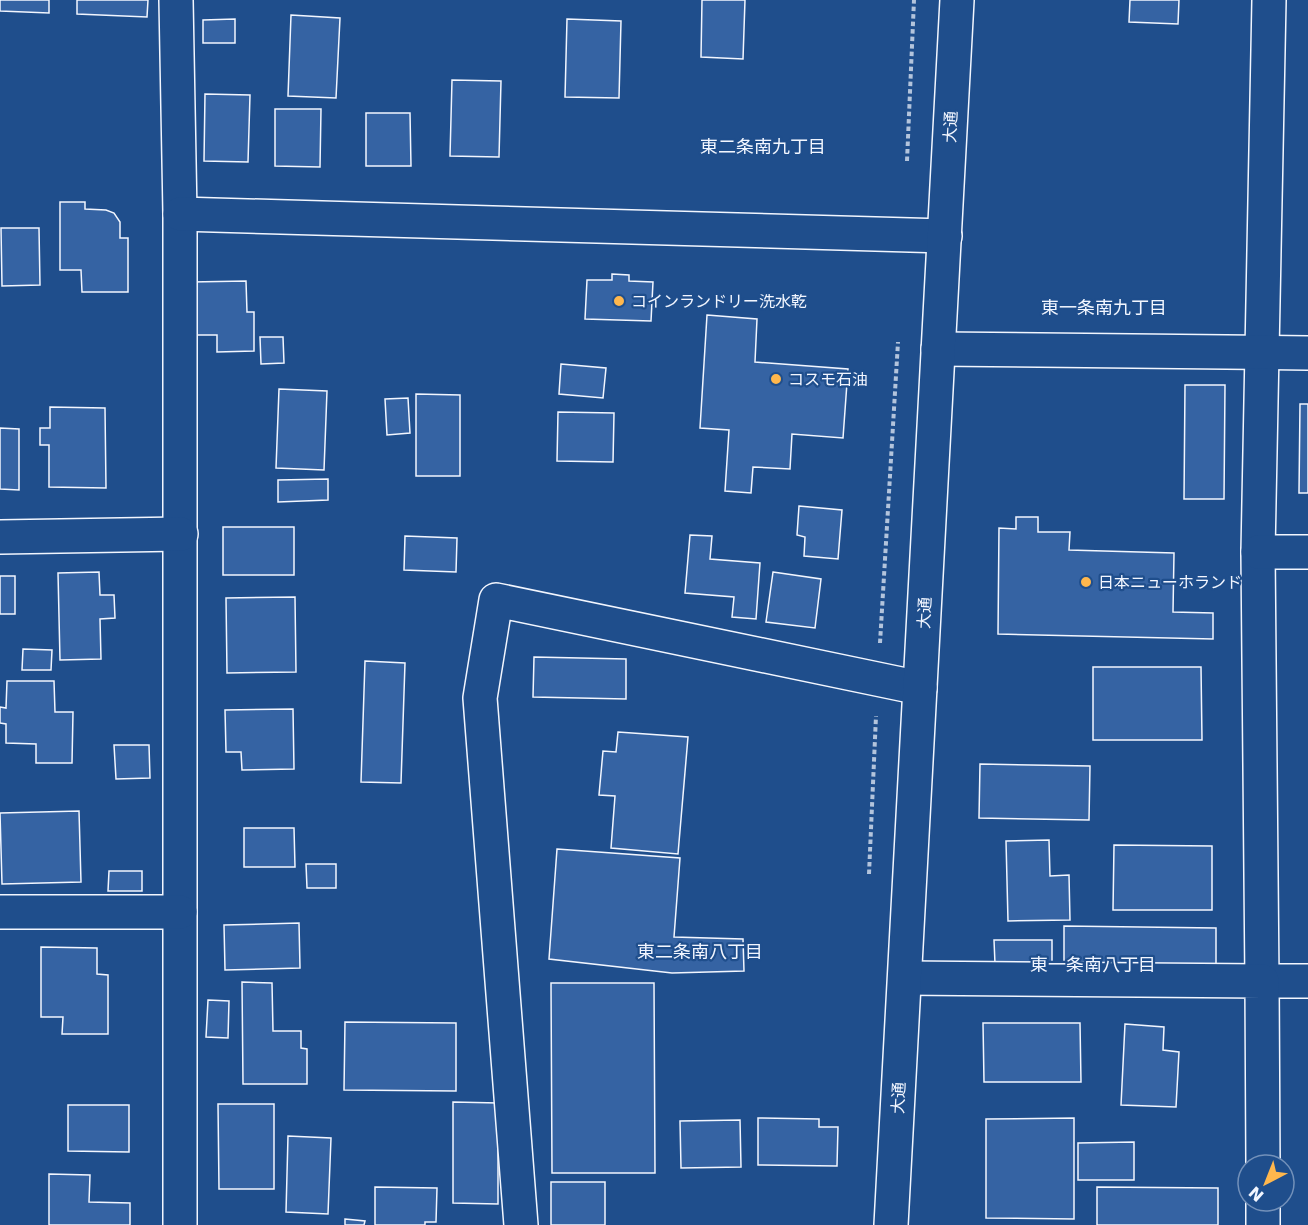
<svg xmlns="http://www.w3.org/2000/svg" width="1308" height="1225" font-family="'DejaVu Sans','Noto Sans JP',sans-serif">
<rect width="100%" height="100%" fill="#1f4e8c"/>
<!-- building -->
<g fill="#3563a3" stroke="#f2f6ff" stroke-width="1.5">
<path d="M0,0H49V13L0,11Z"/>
<path d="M77,0H148L147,17L77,14Z"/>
<path d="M702,0H745L743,59L701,57Z"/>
<path d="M1130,0H1179L1178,24L1129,22Z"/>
<path d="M291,15L340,18L336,98L288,96Z"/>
<path d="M235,19V43H203V20Z"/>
<path d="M567,19L621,21L619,98L565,97Z"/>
<path d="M452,80L501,81L499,157L450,156Z"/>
<path d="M205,94L250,95L248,162L204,161Z"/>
<path d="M275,109H321L320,167L275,166Z"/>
<path d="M366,113H410L411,166H366Z"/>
<path d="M60,202H85V209L106,210L114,213L120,222V238H128V292H82L81,270H60Z"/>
<path d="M1,228H39L40,285L2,286Z"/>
<path d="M612,274L629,275V281L653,282L651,321L585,319L587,280H612Z"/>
<path d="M246,281L247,312H254V351L217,352V335H192L191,282Z"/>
<path d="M707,315L757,319L755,362L848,369L843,438L792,434L790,469L753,467L751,493L725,491L729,430L700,428Z"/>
<path d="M260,337H283L284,363L261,364Z"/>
<path d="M561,364L606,368L603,398L559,394Z"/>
<path d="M1185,385H1225L1224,499H1184Z"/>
<path d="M279,389L327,391L324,470L276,468Z"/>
<path d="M416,394L460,395V476H416Z"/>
<path d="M408,398L410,433L387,435L385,399Z"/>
<path d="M1300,404H1308V493H1299Z"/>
<path d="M50,407L105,408L106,488L49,487V445H40V428H50Z"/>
<path d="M558,412L614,413L613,462L557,461Z"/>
<path d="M0,428L19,429V490L0,489Z"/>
<path d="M328,479V500L278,502V480Z"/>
<path d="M799,506L842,510L838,559L804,556L805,537L797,535Z"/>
<path d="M1016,517H1038V532H1070L1069,550L1174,553L1173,612L1213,613V639L998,634L999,528L1016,529Z"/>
<rect x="223" y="527" width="71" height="48"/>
<path d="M690,535L712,536L710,559L760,563L756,619L732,617L734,597L685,593Z"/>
<path d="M405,536L457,538L456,572L404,570Z"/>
<path d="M99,572L100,595H114L115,618L100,619L101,659L60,660L58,573Z"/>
<path d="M773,572L821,579L815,628L766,622Z"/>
<rect x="0" y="576" width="15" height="38"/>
<path d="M295,597L296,672L227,673L226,598Z"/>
<path d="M23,649L52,650L51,670H22Z"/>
<path d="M534,657L626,659V699L533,697Z"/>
<path d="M365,661L405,663L401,783L361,782Z"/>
<path d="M1093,667H1201L1202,740H1093Z"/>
<path d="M7,681H54L55,712H73L72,763H36V744L6,743V724L0,723V707L6,708Z"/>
<path d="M293,709L294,769L242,770L241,752H226L225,710Z"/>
<path d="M618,732L688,737L678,854L611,848L615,796L599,795L603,751L616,752Z"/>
<path d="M114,745H149L150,778L116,779Z"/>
<path d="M980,764L1090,766L1089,820L979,818Z"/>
<path d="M79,811L81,882L2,884L0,813Z"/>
<path d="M244,828H294L295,867H244Z"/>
<path d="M1049,840L1050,876L1069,875L1070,920L1008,921L1006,841Z"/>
<path d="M1114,845L1212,846V910H1113Z"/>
<path d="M557,849L680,858L674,937L743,939L744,971L672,973L549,959Z"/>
<path d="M306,864H336V888H307Z"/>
<path d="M109,871H142V891H108Z"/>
<path d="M299,923L300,968L225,970L224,925Z"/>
<path d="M1064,926L1216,928V965L1064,964Z"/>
<path d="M994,940H1052V964H995Z"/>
<path d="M41,947L97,948V974L108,975V1034H62L63,1017H41Z"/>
<path d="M242,982L272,983L273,1031H301V1048L307,1049V1084H243Z"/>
<path d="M551,983H654L655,1173H552Z"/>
<path d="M208,1000L229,1001L228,1038L206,1037Z"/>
<path d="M345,1022L456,1023V1091L344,1090Z"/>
<path d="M983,1023H1080L1081,1082H984Z"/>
<path d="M1125,1024L1164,1027L1163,1050L1179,1052L1176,1107L1121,1105Z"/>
<path d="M453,1102L498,1103V1204L453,1203Z"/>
<path d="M218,1104H274V1189H219Z"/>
<path d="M68,1105H129V1152L68,1151Z"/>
<path d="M758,1118L819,1119V1127H838L837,1166L758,1165Z"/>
<path d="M1074,1118V1219L986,1218V1119Z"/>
<path d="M740,1120L741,1167L681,1168L680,1121Z"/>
<path d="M288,1136L331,1138L328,1214L286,1212Z"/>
<path d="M1134,1142V1180H1078V1143Z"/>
<path d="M49,1174L90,1175L89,1202L130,1203V1225H49Z"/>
<rect x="551" y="1182" width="54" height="43"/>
<path d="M375,1187L437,1188L436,1222H425V1225H375Z"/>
<path d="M1097,1187L1218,1188V1225H1097Z"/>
<path d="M345,1219L365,1221L364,1225H345Z"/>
</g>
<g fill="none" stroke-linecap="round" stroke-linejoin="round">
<defs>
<g id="minor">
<path d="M176,0L180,214V1225"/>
<path d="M1269,0L1258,552L1262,981H1308"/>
<path d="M180,214L945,236"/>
<path d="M938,349L1308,353"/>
<path d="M0,537L181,534"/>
<path d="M1258,552H1308"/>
<path d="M0,912H180"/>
<path d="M905,978L1262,981L1263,1165"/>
<path d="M1263,1201V1225"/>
<path d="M521,1225L480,698L496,600L920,688"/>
</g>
<path id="major" d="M891,1225L957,0"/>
</defs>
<!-- minor casing -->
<use href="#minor" stroke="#f2f6ff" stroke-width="36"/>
<!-- major casing -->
<use href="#major" stroke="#f2f6ff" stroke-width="36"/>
<!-- path -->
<g stroke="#b3c4dc" stroke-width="4" stroke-dasharray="4.5 3" stroke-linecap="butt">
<path d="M907,161L914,0"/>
<path d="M880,643L898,342"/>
<path d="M869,874L876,716"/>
</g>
<!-- minor -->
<use href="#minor" stroke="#1f4e8c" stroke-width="33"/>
<!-- major -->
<use href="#major" stroke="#1f4e8c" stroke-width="33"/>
</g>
<!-- markers -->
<g fill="#ffb74d" stroke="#1f4e8c" stroke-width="2">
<circle cx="619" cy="301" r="6"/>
<circle cx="776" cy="379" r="6"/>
<circle cx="1086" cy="582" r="6"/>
</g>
<g text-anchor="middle" stroke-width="4.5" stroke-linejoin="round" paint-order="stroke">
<!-- street labels -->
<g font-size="16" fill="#f2f6ff" stroke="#1f4e8c">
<text transform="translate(950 127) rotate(-87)" y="6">大通</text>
<text transform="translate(924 613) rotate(-87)" y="6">大通</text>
<text transform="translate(898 1098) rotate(-87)" y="6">大通</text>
</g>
<!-- poi labels -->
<g font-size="16" fill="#f2f6ff" stroke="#1f4e8c" text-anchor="start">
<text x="631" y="307">コインランドリー洗水乾</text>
<text x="788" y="385">コスモ石油</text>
<text x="1098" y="588">日本ニューホランド</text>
</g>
<!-- neighbourhood labels -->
<g font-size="18" fill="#f2f6ff" stroke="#1f4e8c">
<text x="763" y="153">東二条南九丁目</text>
<text x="1104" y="314">東一条南九丁目</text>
<text x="700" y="958">東二条南八丁目</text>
<text x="1093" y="971">東一条南八丁目</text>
</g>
</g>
<!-- north arrow -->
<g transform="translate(1266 1183) rotate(222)"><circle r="28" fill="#1f4e8c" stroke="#7391ba" stroke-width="1.5"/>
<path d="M0-4.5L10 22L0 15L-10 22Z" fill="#ffb74d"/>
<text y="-9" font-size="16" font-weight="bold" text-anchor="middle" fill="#f2f6ff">N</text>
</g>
</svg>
